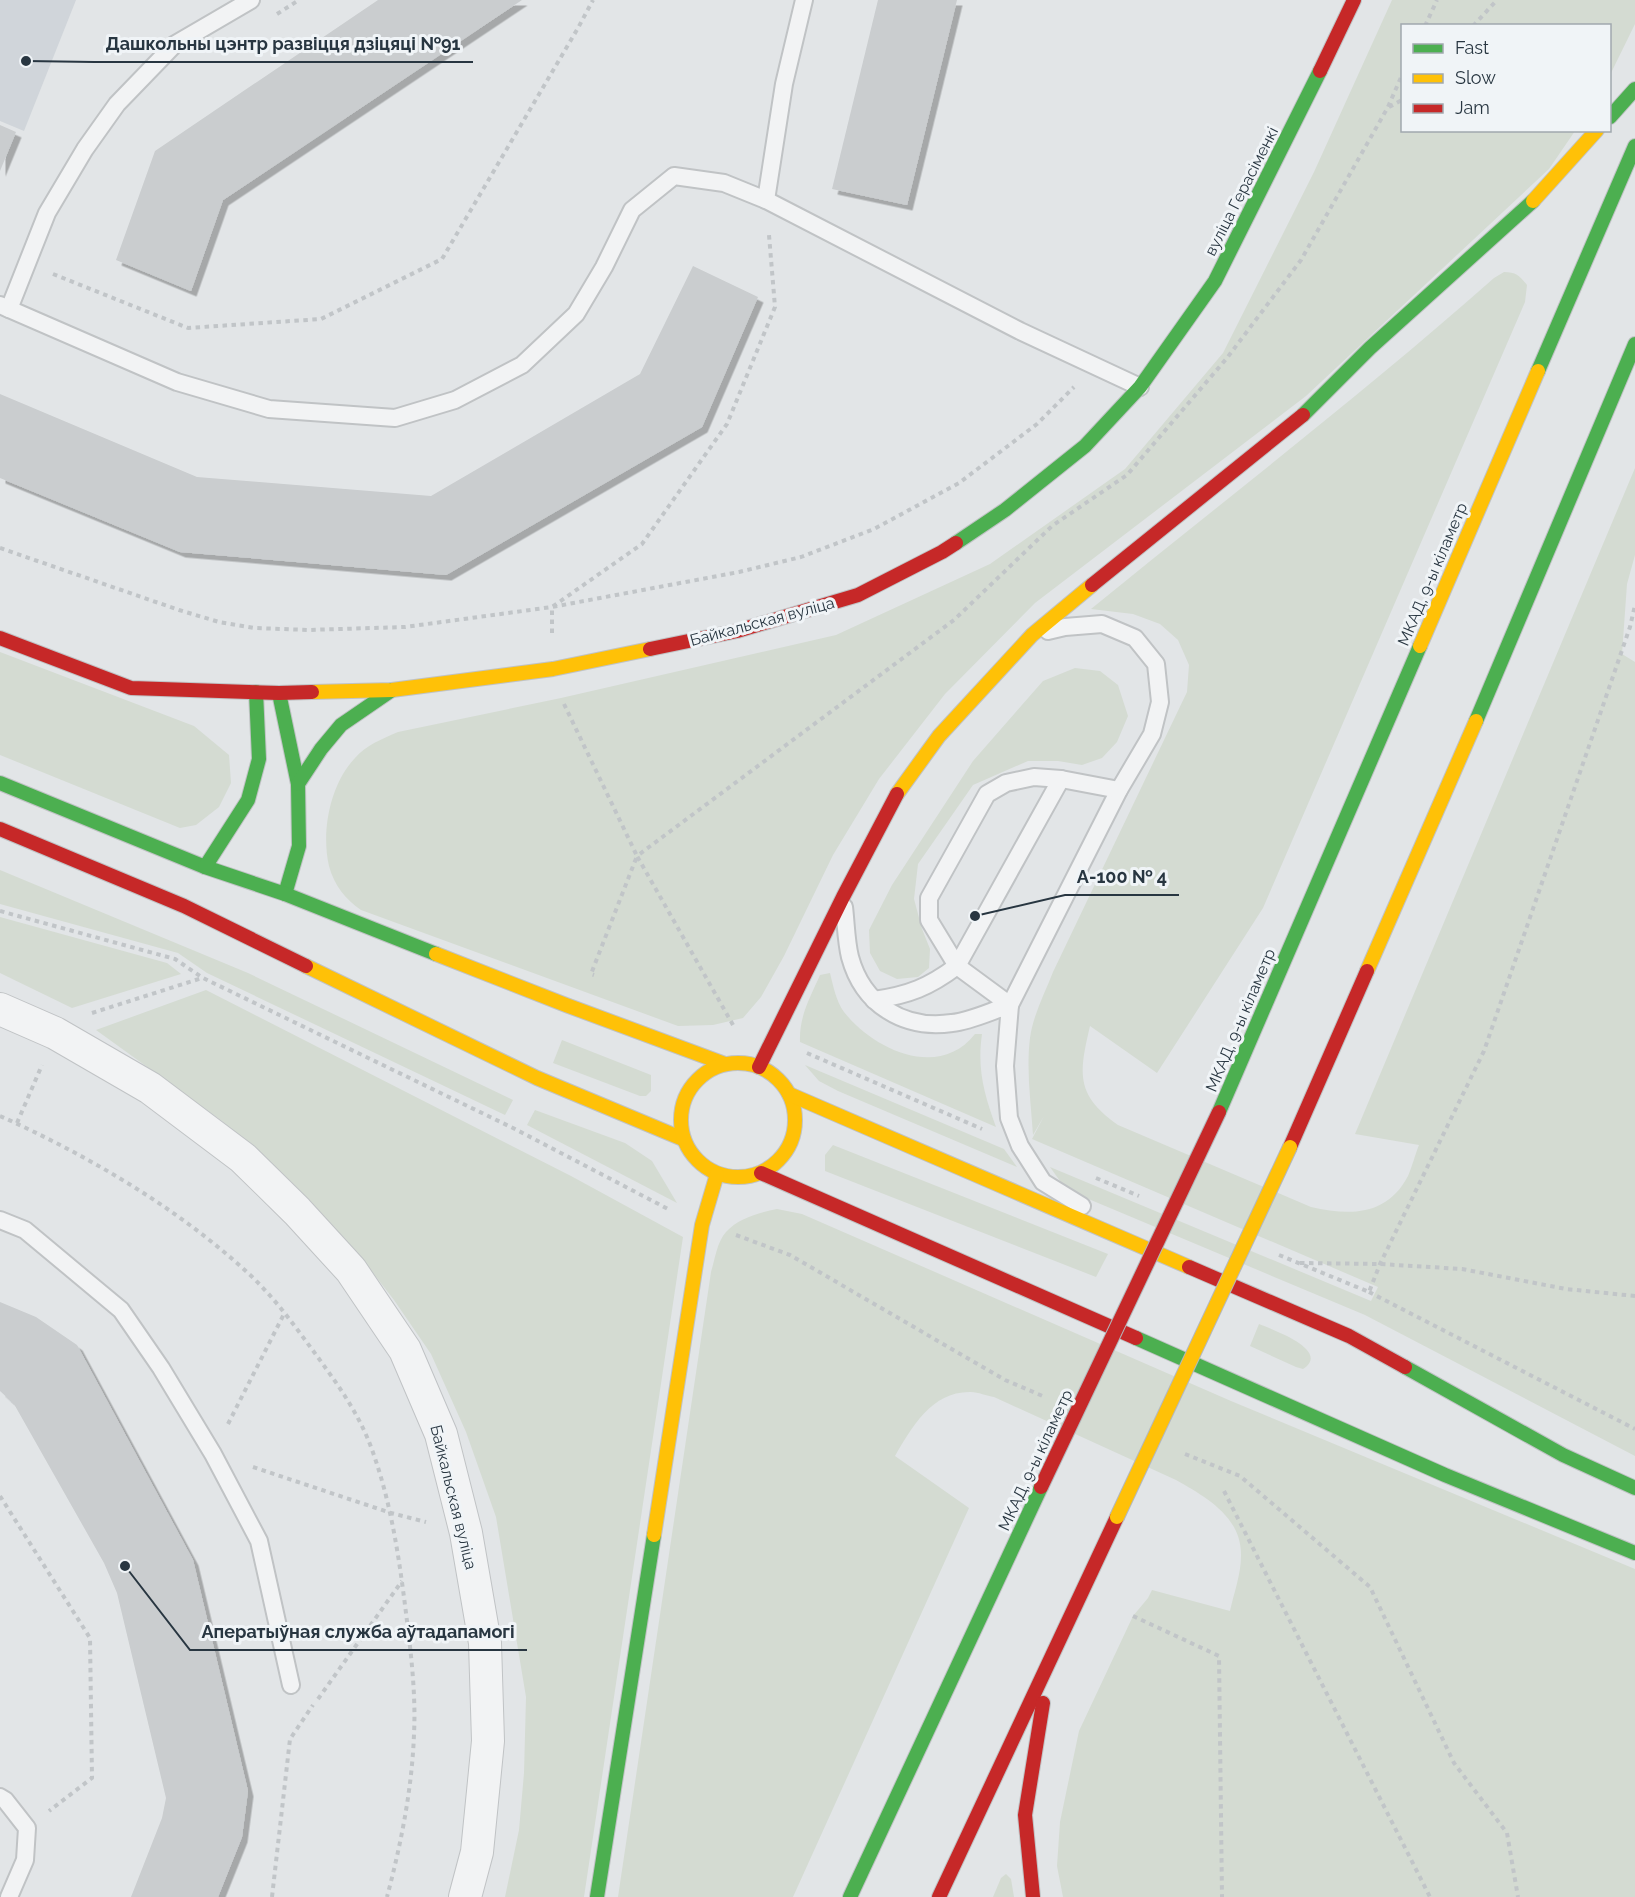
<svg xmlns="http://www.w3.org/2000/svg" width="1635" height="1897" font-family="Raleway,sans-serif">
<defs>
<filter id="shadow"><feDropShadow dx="5.5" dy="5.5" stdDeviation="0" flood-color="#0004"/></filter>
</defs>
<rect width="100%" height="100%" fill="#e2e5e7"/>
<!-- built -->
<path fill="#d0d5da" d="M0,0H76L24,131L0,121Z"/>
<!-- green -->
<g fill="#d4dbd2">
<path d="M1392,0H1635V24L1610,75V26H1402V130L1575,131L1549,169L1306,396L1035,603L945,694L879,779L833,855L784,956L761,997L743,1018L713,1025L678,1026L361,910C346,900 334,885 329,866C321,832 330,784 355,758C366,745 382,739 398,732L561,698L836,635L990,564L1125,469L1223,353L1314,172Z"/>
<path d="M1504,272C1516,272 1520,276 1527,285L1525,302L1263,908L1157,1073L1090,1026C1079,1073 1075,1095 1118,1125L1311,1207C1350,1216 1387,1216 1408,1176C1412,1167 1415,1155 1419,1145L1355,1134L1635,468V555L1627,584L1622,654L1635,662V1456L1365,1315L1079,1195L1060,1181L1050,1167L1371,1301L1378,1287L1032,1139L1044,1116L1033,1135C1031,1103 1026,1070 1030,1038C1033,1015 1045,993 1053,972L1187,692L1189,665L1178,640L1160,624L1133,614L1091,609C1226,499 1364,393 1494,278Z"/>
<path d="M0,652L194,726L229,755L231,783L219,807L196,825L180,828L0,755Z"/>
<path d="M1075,668L1100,671L1118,685L1128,716L1117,742L1102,758L1082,765L1058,761H1028L973,785L918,864L914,899L922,929L930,949L929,968L918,977L897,979L880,971L870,953L869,930L892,885L973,761L1043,681Z"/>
<path d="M0,870L248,973L513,1100L505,1115L207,973L178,953L0,904Z"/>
<path d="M0,917L167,963L181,974L72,1008L0,973Z"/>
<path d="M830,973C833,985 836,1001 844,1012C874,1050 939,1080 975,1034H982C977,1069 984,1094 996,1127L800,1042C799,1016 810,998 820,975Z"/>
<path d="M206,990L571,1176L683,1237L584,1897H505L519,1830L524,1773L526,1697L496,1517L466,1432L431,1354L394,1300L359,1255L287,1180L222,1121L96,1030Z"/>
<path d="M562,1040L651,1075V1091L646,1096H640L553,1063Z"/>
<path d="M805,1065L1004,1149L1017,1167L838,1091L819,1081Z"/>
<path d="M535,1110L625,1143L652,1161L677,1203L527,1125Z"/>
<path d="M833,1145L1108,1254L1096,1277L825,1171V1155Z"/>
<path d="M777,1209L802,1214L1231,1401L1635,1569V1897H1063L1057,1866L1060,1822L1079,1731L1133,1616L1148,1598L1152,1590L1230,1611C1234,1593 1241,1574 1241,1556C1242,1517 1206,1497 1176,1480L994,1397C987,1396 978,1392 971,1392C932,1391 912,1427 895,1456L969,1508L793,1897H618L711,1272C715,1259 717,1242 726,1232C738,1218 761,1212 777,1209Z"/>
<path d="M1259,1324C1271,1329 1332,1350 1303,1369L1296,1367L1250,1346Z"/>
<path d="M1006,1874L1011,1879L1014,1897H993L1001,1878Z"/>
</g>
<!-- building -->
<g fill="#cacdcf" filter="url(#shadow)">
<path d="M378,0H522L223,200L191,291L116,260L155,151Z"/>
<path d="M878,0H957L907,205L832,189Z"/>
<path d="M0,125L16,132L0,171Z"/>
<path d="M693,266L758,297L702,427L446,575L180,552L0,478V394L197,477L431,496L640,374Z"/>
<path d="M0,1302L36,1317L77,1345L193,1560L248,1791L242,1837L218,1897H131L162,1818L166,1798L117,1593L104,1563L14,1404L0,1391Z"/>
</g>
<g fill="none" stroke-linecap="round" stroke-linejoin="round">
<defs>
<g id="lane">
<path d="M766,200L784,84L804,0"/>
<path d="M0,305L177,382L269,409L395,418L455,400L522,365L576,314L604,267L632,210L674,176L724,183L766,200L1020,331L1140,387"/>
<path d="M9,309L47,213L85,149L117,104L174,45L251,0"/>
<path d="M1048,631L1065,627L1102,624L1135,638L1156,664L1160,702L1152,734L1119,790L1010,1005L1005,1066L1009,1118L1020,1146L1043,1182L1082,1206"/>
<path d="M844,907C846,923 846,941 850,957C863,1005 904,1030 952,1023C971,1021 991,1011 1010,1005"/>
<path d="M874,1000C909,995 929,987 957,966L1061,779"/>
<path d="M1010,1005L957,966L929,920V898L987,794L1006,783L1034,777L1061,779L1119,790"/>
<path d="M0,1220L25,1230L121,1310L161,1368L213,1454L259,1541L291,1685"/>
<path d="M0,1797L5,1800L27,1828L25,1860L9,1897"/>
</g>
<path id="street" d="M0,1009L55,1033L150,1088L243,1158L297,1211L351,1270L405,1350L441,1434L466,1533L485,1643L488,1741L477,1852L465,1897"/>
<g id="fast">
<path d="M1610,117L1635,89"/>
<path d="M1538,371L1635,146"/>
<path d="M1303,415L1370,348L1533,201"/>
<path d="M956,543L1005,510L1085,446L1140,387L1215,281L1320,71"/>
<path d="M279,693L298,784L299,846L285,894"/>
<path d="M1476,721L1635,344"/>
<path d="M0,783L205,867L285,894L436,954"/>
<path d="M298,784L321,749L341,725L392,690"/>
<path d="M205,867L248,800L259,759L256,692"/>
<path d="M1219,1112L1420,646"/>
<path d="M1136,1338L1445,1475L1635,1553"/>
<path d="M1405,1367L1563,1455L1635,1488"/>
<path d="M597,1897L654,1535"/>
<path d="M850,1897L1041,1487"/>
</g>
<g id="slow">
<path d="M1533,201L1597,130"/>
<path d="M1420,646L1538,371"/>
<path d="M312,692L392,690L553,669L650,649"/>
<path d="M897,794L939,736L1032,635L1092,585"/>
<path d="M436,954L566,1005L725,1064"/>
<path d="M306,966L537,1078L683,1139"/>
<path d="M1367,971L1476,721"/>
<circle cx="738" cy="1120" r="57"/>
<path d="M789,1094L1189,1267"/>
<path d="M654,1535L702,1225L717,1174"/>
</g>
<g id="jam">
<path d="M1320,71L1354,0"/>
<path d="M1092,585L1303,415"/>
<path d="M0,638L131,688L279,693L312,692"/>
<path d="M650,649L737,631L858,595L942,552L956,543"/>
<path d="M0,829L184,906L306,966"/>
<path d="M759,1067L843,897L897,794"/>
<path d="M1290,1147L1367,971"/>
<path d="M761,1173L1136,1338"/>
<path d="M1189,1267L1349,1336L1405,1367"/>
<path d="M939,1897L1117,1517"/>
<path d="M1033,1897L1025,1815L1043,1703"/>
</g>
</defs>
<!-- lane casing -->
<use href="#lane" stroke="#c0c3c5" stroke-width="20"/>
<!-- street casing -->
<use href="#street" stroke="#c0c3c5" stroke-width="34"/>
<!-- fast casing -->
<use href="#fast" stroke="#c0c3c5" stroke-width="16"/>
<!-- slow casing -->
<use href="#slow" stroke="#c0c3c5" stroke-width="16"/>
<!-- jam casing -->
<use href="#jam" stroke="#c0c3c5" stroke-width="16"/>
<!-- path -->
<g stroke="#c1c5c8" stroke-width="4" stroke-dasharray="4.5 4.5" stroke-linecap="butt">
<path d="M277,14L299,0"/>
<path d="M1425,26L1437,0"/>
<path d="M1473,26L1497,0"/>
<path d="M1389,107L1402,100"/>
<path d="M53,274L188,328L321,319L442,259L578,28L593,0"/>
<path d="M0,548L179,610L219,622L254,628L308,630L405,627L552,607L739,572L801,557L874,529L959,483L1037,424L1074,387"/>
<path d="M552,633V607L642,544L727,424L775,307L769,235"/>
<path d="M564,704L637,856L591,974L594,975"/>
<path d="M0,911L175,959L203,978L515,1129L668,1209"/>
<path d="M92,1013L202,978"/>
<path d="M733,1025L637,856L954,620L1052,526L1127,475L1227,358L1301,260L1388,107L1402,75"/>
<path d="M807,1053L982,1129"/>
<path d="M0,1116C87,1155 178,1208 249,1274C274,1297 294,1325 314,1352C336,1382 358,1412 371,1447C391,1501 399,1557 406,1613C411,1653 416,1695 414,1734C412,1789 401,1844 387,1897"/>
<path d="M17,1123L42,1065"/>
<path d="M1096,1178L1139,1196"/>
<path d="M736,1235L790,1255L1005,1380L1045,1397"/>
<path d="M1279,1255L1369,1292L1380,1264L1484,1051L1630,627L1635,605"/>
<path d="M1300,1263L1380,1264L1462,1269L1566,1289L1635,1296"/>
<path d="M1369,1292L1635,1429"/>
<path d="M228,1424L285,1312"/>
<path d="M1185,1454L1240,1476L1370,1587L1454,1763L1507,1833L1518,1897"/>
<path d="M253,1467L391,1513L426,1522"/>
<path d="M1224,1491L1430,1897"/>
<path d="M0,1496L90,1638L92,1778L49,1811"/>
<path d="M1133,1616L1219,1656L1222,1897"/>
<path d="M318,1699L402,1581"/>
<path d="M272,1897L290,1739L313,1705"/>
</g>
<!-- lane -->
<use href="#lane" stroke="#f2f3f4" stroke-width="16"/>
<!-- street -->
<use href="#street" stroke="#f2f3f4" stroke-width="32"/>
<!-- fast -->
<use href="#fast" stroke="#4caf50" stroke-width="14"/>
<!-- slow -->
<use href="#slow" stroke="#ffc107" stroke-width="14"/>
<!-- jam -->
<use href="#jam" stroke="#c62828" stroke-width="14"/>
<defs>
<path id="slow-bridge" d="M1117,1517L1290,1147"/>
<path id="jam-bridge" d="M1041,1487L1219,1112"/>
</defs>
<!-- slow-bridge casing -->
<use href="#slow-bridge" stroke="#b4b8bc" stroke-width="16" stroke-linecap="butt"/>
<!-- jam-bridge casing -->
<use href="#jam-bridge" stroke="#b4b8bc" stroke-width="16" stroke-linecap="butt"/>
<!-- slow-bridge -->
<use href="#slow-bridge" stroke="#ffc107" stroke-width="14"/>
<!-- jam-bridge -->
<use href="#jam-bridge" stroke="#c62828" stroke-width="14"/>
</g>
<g text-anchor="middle" stroke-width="6" stroke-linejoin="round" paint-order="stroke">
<!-- street labels -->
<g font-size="16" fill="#283641" stroke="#f0f4f7">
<text transform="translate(1241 191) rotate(-63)" y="6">вуліца Герасіменкі</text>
<text transform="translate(1432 574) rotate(-67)" y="6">МКАД, 9-ы кіламетр</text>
<text transform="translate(762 621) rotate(-15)" y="6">Байкальская вуліца</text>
<text transform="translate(1240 1020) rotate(-67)" y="6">МКАД, 9-ы кіламетр</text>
<text transform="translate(1035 1460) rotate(-65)" y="6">МКАД, 9-ы кіламетр</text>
<text transform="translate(454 1497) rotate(76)" y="6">Байкальская вуліца</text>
</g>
</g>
<!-- callouts -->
<path fill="none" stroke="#283641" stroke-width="2" d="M26 61L94 62H473M975 916L1065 895H1179M125 1566L190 1650H527"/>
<g fill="#283641" stroke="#f0f4f7" stroke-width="2">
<circle cx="26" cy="61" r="6"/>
<circle cx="975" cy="916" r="6"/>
<circle cx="125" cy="1566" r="6"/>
</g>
<g font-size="18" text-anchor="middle" font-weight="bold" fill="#283641" stroke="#f0f4f7" stroke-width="6" stroke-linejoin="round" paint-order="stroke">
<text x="283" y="50">Дашкольны цэнтр развіцця дзіцяці №91</text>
<text x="1122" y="883">А-100 № 4</text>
<text x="358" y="1638">Аператыўная служба аўтадапамогі</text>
</g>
<!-- legend -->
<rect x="1401" y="24" width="210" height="108" fill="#f0f4f7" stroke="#a0a8ae" stroke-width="1.5"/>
<rect x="1413" y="44" width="30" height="9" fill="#4caf50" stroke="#a0a8ae" stroke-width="1.5"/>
<text x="1455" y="54" font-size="18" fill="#283641">Fast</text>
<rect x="1413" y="74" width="30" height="9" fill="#ffc107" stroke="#a0a8ae" stroke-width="1.5"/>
<text x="1455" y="84" font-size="18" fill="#283641">Slow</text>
<rect x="1413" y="104" width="30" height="9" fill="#c62828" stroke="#a0a8ae" stroke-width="1.5"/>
<text x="1455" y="114" font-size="18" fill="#283641">Jam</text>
</svg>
